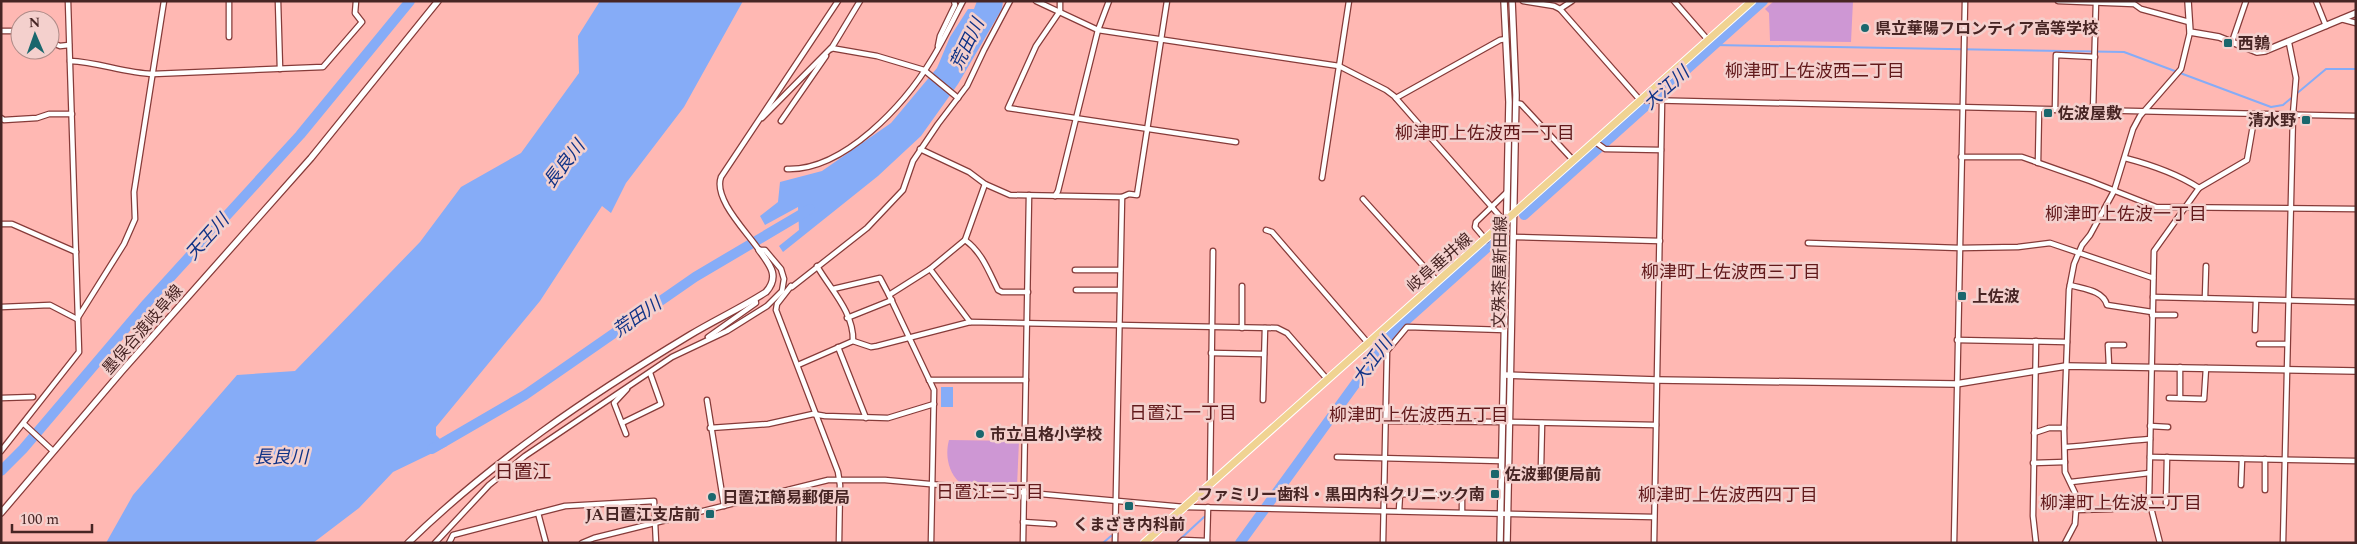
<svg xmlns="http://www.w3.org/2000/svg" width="2357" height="544" font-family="Spectral,'Noto Sans JP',serif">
<rect width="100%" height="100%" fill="#ffb8b3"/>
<!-- green -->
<g fill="#ce97d4">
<path d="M1774,1H1853L1851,42L1770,41L1769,13L1765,9Z"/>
<path d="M949,440L1019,441L1017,486L959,482C948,471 945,455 949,440Z"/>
</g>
<!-- water -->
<g fill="#86acf7">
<path d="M600,1H743L684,107L626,183L611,213L602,206L540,301L436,427V435L447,446L393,472L359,508L313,543H106L133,495L237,375L295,371L420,242L461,187L521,153L579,73L578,36Z"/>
<path d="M977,1H1003L1002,9L958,84L921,136L878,176L783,252L779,246L799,230L798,207L765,225L760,216L778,202L780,182L822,171L891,123L937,68L950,37L968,9H974Z"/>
<rect x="941" y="387" width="12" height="20"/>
</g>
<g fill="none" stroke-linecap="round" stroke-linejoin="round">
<!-- stream -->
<g stroke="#86acf7" stroke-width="2">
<path d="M1714,45L2124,52L2271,107L2283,105L2326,69H2356"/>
<path d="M1103,543L1111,536"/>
<path d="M1176,543L1204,517"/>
</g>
<!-- river -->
<g stroke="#86acf7" stroke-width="10">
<path d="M1524,215L1763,1"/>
<path d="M432,449L525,395L695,277L810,209"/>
<path d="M1,471L23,449L147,303L300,135L410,1"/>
<path d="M1240,543L1393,332L1490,245"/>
</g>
<defs>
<g id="street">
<path d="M229,1V37"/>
<path d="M278,1L280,69"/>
<path d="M1036,1L1098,30L1339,66L1386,90L1394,96L1505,222"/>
<path d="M1060,1V11L1036,46L1008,108L1236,142"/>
<path d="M1523,1L1554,6L1560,9L1640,100L2356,116"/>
<path d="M1674,1L1708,40"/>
<path d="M2058,1L2134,4L2141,9L2189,22"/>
<path d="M2316,1L2326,26"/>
<path d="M1560,9L1572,1"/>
<path d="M2341,19L2356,23"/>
<path d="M1,31H20"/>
<path d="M50,42L60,46L69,45"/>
<path d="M2232,42L2246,1"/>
<path d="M938,46L940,36L955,5L954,1"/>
<path d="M831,49L860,1"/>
<path d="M70,61C98,62 124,73 153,74L323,67L362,22L355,13L356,1"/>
<path d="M1396,98L1500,40L1506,39"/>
<path d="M1516,103L1521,104L1573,160"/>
<path d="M2055,110L2056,55L2095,57"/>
<path d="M2093,111L2096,1"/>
<path d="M1,118L4,120L37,118L49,114H72"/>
<path d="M762,118L831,48L877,56L924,70L958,98"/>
<path d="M781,121L826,56"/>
<path d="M1594,141L1605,149L1661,150"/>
<path d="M920,149L969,172L985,184L1010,195L1122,197L1129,194L1137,195L1167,1"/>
<path d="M1961,157H2022L2090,181L2156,207L2356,209"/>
<path d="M2125,158C2152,165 2176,173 2199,188"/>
<path d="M2038,163L2039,110"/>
<path d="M787,169C844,171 905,104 932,59C943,41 953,20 963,1"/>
<path d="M1322,178L1349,1"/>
<path d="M1055,196L1058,191L1098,30L1109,1"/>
<path d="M1363,199L1437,281"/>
<path d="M1,224H12L76,252"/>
<path d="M1266,230L1272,232L1368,343"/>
<path d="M1513,237L1660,241"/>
<path d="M965,240C982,252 989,272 998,290L1002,292H1028"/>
<path d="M1486,240L1475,227L1476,222L1507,192"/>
<path d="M1808,243L1960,248L2018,247L2050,243L2153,278"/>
<path d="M817,266C830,289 854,312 853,341"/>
<path d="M930,269L970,322"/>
<path d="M1075,270H1120"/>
<path d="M2070,285C2083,289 2103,290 2107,305L2152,312"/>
<path d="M791,286L777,304L776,310L838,472L840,485L839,543"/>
<path d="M1242,286V328"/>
<path d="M792,287L867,228L903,190L913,161L938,124L967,86L984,50L1010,1"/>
<path d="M833,289L880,278L889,295"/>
<path d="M1076,290H1119"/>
<path d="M2153,297L2356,302"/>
<path d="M2205,298L2206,266"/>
<path d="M1,307L50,305L77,319L124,244L135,219L134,192L164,1"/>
<path d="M2152,315H2175"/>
<path d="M847,318L892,300"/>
<path d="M2255,330L2256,300"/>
<path d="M708,337L756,303L755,299"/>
<path d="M1957,340L2067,342"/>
<path d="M2259,344H2287"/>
<path d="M838,347L866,418"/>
<path d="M1211,353L1264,354"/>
<path d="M798,365L853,341L871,347L877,346L970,322L1277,328L1287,333L1327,379"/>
<path d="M2109,366L2108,345H2124"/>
<path d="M929,380H1026"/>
<path d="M1,398L33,397"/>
<path d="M2169,398L2204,399L2206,368"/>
<path d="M2180,398V367"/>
<path d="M707,400L724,506"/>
<path d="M1263,400L1265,328"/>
<path d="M1385,421L1502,422"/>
<path d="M1510,422L1656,425"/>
<path d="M622,423L661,404L650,373"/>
<path d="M24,424L53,451"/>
<path d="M2150,426L2168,427"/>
<path d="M710,428L768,424L813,414L825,416L888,418L934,404"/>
<path d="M2034,433L2049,428H2064"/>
<path d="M626,434L614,403L627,389"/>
<path d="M2066,447C2094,445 2121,441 2150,439"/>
<path d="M1,451L79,352L68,1"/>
<path d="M1337,457L1501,461"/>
<path d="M2150,457L2356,461"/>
<path d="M2265,459V490"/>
<path d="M2033,463L2065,462"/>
<path d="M1541,467L1542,423"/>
<path d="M2071,482L2149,473"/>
<path d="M1210,483L1213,251"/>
<path d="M2241,485L2242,459"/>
<path d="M1339,493L1383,494"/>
<path d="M2166,503L2167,457"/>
<path d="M2076,510L2112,509"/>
<path d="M1399,511L1400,494L1462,495V512"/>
<path d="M538,513L546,543"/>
<path d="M1023,522L1054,524"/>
<path d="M435,543L489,485L525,456L672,357L727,331L767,306L782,291L784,279L781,269L765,250H759C747,232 713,199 721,177L838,1"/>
<path d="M449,543L453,535L565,506L654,501L656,543"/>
<path d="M582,543L594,538L828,480H885L1184,507L1654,517"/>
<path d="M931,543L934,390L889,295L930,269L965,240L985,184"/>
<path d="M1023,543L1029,195"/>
<path d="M1115,543L1122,197"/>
<path d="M1180,543L1183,540L1207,541"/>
<path d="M1207,543L1208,507"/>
<path d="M1383,543L1387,351L1407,327L1505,330"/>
<path d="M1654,543L1662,101"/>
<path d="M1954,543L1965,1"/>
<path d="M2036,543L2033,516L2036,341"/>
<path d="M2065,543L2075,524L2076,510L2075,493L2065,472L2064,428L2069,290L2074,264L2082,245L2090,235L2114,191L2133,129L2140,116L2181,69L2190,32"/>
<path d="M2160,543L2149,500L2154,251L2199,188L2247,160L2255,114"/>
<path d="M2283,543L2293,114L2296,78L2289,43"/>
</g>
<g id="secondary">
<path d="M2188,1L2190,32L2219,37L2257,52L2265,51L2356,13"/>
<path d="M1504,375L1657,380L1956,384L2066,366L2356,371"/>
<path d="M1,513L122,371L311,158L438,1"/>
<path d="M408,543C492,461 589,396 690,335C715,320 741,308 766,292C780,276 770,265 759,250"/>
<path d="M1500,543L1509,102L1504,1"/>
<path d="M1507,543L1516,95L1512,1"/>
</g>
<path id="primary" d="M1144,543L1752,1"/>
</defs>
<!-- street casing -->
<use href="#street" stroke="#863b39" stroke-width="7"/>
<!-- secondary casing -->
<use href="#secondary" stroke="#863b39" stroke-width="8"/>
<!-- primary casing -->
<use href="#primary" stroke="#fff" stroke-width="9"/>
<!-- street -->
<use href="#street" stroke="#fff" stroke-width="4.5"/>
<!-- secondary -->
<use href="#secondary" stroke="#fff" stroke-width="5.5"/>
<!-- primary -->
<use href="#primary" stroke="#f0d392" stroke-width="7"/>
</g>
<!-- markers -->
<g fill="#1a676d" stroke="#f4d0cd" stroke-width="2">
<circle cx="1865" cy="28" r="5"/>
<rect x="2223" y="38" width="10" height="10" rx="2.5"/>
<rect x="2043" y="108" width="10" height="10" rx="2.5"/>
<rect x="2301" y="115" width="10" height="10" rx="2.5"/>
<rect x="1957" y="291" width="10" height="10" rx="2.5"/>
<circle cx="980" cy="434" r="5"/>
<rect x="1490" y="469" width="10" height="10" rx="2.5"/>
<rect x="1490" y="489" width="10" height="10" rx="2.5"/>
<circle cx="712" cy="497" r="5"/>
<rect x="1124" y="501" width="10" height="10" rx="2.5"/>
<rect x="705" y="509" width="10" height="10" rx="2.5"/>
</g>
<g text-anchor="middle" stroke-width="5" stroke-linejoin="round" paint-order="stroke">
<!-- poi labels -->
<g font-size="16" font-weight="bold" fill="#472524" stroke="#f4d0cd" text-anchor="start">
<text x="1875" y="34">県立華陽フロンティア高等学校</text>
<text x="2238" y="49">西鶉</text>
<text x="2058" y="119">佐波屋敷</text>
<text x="2296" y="126" text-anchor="end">清水野</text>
<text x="1972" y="302">上佐波</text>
<text x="990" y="440">市立且格小学校</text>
<text x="1505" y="480">佐波郵便局前</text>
<text x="1485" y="500" text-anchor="end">ファミリー歯科・黒田内科クリニック南</text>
<text x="722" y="503">日置江簡易郵便局</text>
<text x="700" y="520" text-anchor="end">JA日置江支店前</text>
<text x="1129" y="530" text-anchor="middle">くまざき内科前</text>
</g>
<!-- street labels -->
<g font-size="16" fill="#472524" stroke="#f4d0cd">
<text transform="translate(1439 262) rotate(-41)" y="6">岐阜垂井線</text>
<text transform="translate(1499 272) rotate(-89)" y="6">文殊茶屋新田線</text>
<text transform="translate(142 329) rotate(-49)" y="6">墨俣合渡岐阜線</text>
</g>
<!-- water labels -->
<g font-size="18" font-style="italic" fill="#0f3286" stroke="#f4d0cd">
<text transform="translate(967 44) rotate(-64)" y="6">荒田川</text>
<text transform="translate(1666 88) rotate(-42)" y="6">大江川</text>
<text transform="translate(564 164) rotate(-52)" y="6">長良川</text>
<text transform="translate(207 237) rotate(-48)" y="6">天王川</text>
<text transform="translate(637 317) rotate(-35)" y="6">荒田川</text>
<text transform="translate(1372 361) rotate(-54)" y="6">大江川</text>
<text x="281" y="463">長良川</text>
</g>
<!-- neighbourhood labels -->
<g font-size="18" fill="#621a1c" stroke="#f4d0cd">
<text x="1815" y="77">柳津町上佐波西二丁目</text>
<text x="1485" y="139">柳津町上佐波西一丁目</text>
<text x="2126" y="220">柳津町上佐波一丁目</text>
<text x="1731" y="278">柳津町上佐波西三丁目</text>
<text x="1183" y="419">日置江一丁目</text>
<text x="1419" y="421">柳津町上佐波西五丁目</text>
<text x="990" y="498">日置江三丁目</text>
<text x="1728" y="501">柳津町上佐波西四丁目</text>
<text x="2121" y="509">柳津町上佐波二丁目</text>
</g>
<!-- quarter labels -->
<g font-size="19" fill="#621a1c" stroke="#f4d0cd">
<text x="523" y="478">日置江</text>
</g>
</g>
<!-- border -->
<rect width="2357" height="544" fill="none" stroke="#472524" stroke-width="5"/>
<!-- north arrow -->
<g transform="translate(35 35) rotate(358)"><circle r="24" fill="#f4d0cd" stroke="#af8c89"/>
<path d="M0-4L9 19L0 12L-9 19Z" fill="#1a676d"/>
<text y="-8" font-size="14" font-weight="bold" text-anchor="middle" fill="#472524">N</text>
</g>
<!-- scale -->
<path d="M12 524v8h80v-8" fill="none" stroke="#472524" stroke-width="2.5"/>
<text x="20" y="524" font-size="15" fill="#472524" stroke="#f4d0cd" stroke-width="4" paint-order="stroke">100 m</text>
</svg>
